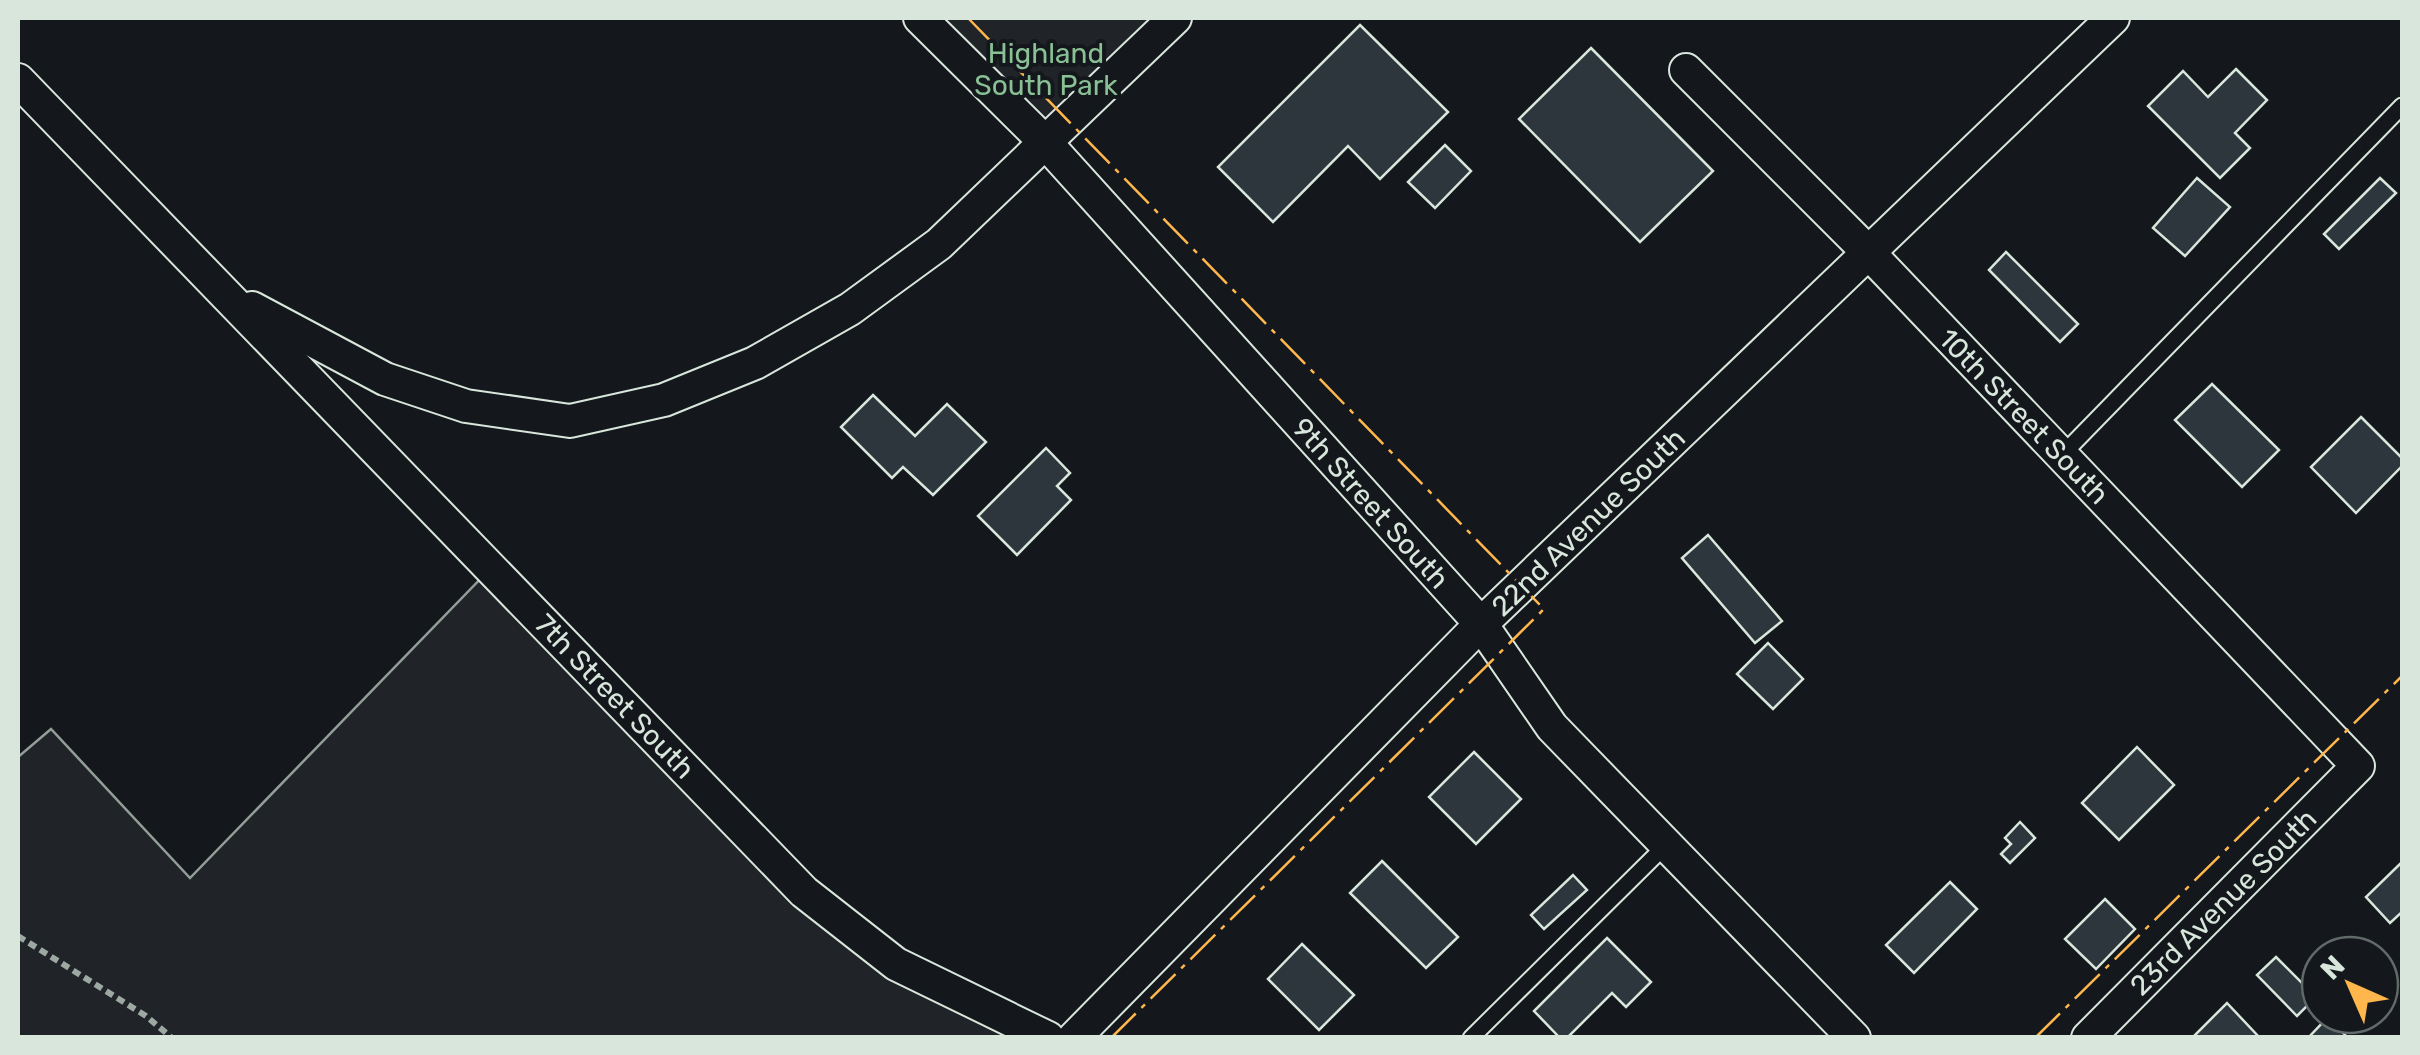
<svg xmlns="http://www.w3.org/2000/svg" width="2420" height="1055" font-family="Rubik,sans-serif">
<rect width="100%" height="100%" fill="#14181c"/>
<!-- green -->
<g fill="#202428" stroke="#939e99" stroke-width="2.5">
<path d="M920,18H1174L1046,143Z"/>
<path d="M491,568L804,892L1048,1037H18V757L51,729L190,878Z"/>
</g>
<!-- building -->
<g fill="#2c363c" stroke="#d8e6dc" stroke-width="2.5">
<path d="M1360,25L1448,112L1380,179L1348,146L1273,222L1218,167Z"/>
<path d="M1591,48L1713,171L1640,242L1519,119Z"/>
<path d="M2236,69L2267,100L2235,133L2250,148L2220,178L2148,106L2183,71L2208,97Z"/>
<path d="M1445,145L1471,171L1435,208L1408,182Z"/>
<path d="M2197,178L2230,207L2185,256L2153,228Z"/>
<path d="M2380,178L2396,193L2339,249L2324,234Z"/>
<path d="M2006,252L2078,324L2060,342L1989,270Z"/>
<path d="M2212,384L2279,450L2242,487L2175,420Z"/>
<path d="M873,395L915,436L947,404L986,442L933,495L903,467L892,478L841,427Z"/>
<path d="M2361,417L2402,458V466L2356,513L2311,467Z"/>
<path d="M1046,448L1070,473L1057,486L1071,500L1017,555L978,516Z"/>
<path d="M1708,535L1782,621L1755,643L1682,558Z"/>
<path d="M1768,643L1803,679L1773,709L1737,674Z"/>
<path d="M2137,747L2174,785L2119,840L2082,803Z"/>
<path d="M1474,752L1521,799L1476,844L1429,797Z"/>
<path d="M2020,822L2035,838L2010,863L2001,854L2011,844L2005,838Z"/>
<path d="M1382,861L1458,937L1426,968L1350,893Z"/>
<path d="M2402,862V912L2390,923L2366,897Z"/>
<path d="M1573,875L1587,890L1544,929L1531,915Z"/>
<path d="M1950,882L1977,909L1914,973L1886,945Z"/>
<path d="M2105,899L2135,929L2096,969L2065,939Z"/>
<path d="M1607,938L1651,982L1626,1007L1612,993L1567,1038H1560L1534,1011Z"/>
<path d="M1302,944L1354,995L1319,1030L1268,979Z"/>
<path d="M2276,957L2316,997L2297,1016L2257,975Z"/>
<path d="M2227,1003L2259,1037L2192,1038Z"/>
<path d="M2328,1017L2348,1038H2308Z"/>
</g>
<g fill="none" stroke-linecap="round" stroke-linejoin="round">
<defs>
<g id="lane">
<path d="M2062,455L2402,106"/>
<path d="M1471,1038L1666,845"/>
</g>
<g id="street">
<path d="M920,18L1046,143L1481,624L1552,727L1854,1038"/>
<path d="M1686,70L1869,253L2358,766L2088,1038"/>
<path d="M18,80L804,892L896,964L1048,1038"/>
<path d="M252,308L385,379L466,406L570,421L664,400L755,363L850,309L939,244L1175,18"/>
<path d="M1074,1038L1481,624L2113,18"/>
</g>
</defs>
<!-- lane casing -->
<use href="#lane" stroke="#d8e6dc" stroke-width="19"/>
<!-- street casing -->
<use href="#street" stroke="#d8e6dc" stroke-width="36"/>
<!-- path -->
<path stroke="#9da8a2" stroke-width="6" stroke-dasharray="8 5" stroke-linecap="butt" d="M18,936L146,1016L172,1038"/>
<!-- lane -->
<use href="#lane" stroke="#14181c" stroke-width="15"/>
<!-- street -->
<use href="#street" stroke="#14181c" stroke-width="32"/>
<!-- power -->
<g stroke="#ffb74d" stroke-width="2.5" stroke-dasharray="35 8 5 8" stroke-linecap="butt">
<path d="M968,18L1544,609L1111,1038"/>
<path d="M2035,1038L2402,676"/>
</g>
</g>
<g text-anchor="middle" stroke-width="8" stroke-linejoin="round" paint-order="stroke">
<!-- park labels -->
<g font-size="28" fill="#8ac095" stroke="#14181c">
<text x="1046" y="63">Highland<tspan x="1046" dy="32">South Park</tspan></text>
</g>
<!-- street labels -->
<g font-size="28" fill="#d8e6dc" stroke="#14181c">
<text transform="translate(2024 416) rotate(46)" y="10">10th Street South</text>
<text transform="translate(1371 503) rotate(48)" y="10">9th Street South</text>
<text transform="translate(1588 522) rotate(-44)" y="10">22nd Avenue South</text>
<text transform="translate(615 696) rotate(46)" y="10">7th Street South</text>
<text transform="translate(2223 902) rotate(-45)" y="10">23rd Avenue South</text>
</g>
</g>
<!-- border -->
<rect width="2420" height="1055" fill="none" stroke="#d8e6dc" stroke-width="40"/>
<!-- north arrow -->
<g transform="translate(2350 985) rotate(315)"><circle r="48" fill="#14181c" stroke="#626a69" stroke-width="2.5"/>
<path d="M0-8L18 38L0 25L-18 38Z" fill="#ffb74d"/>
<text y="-15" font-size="28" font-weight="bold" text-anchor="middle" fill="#d8e6dc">N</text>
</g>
</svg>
